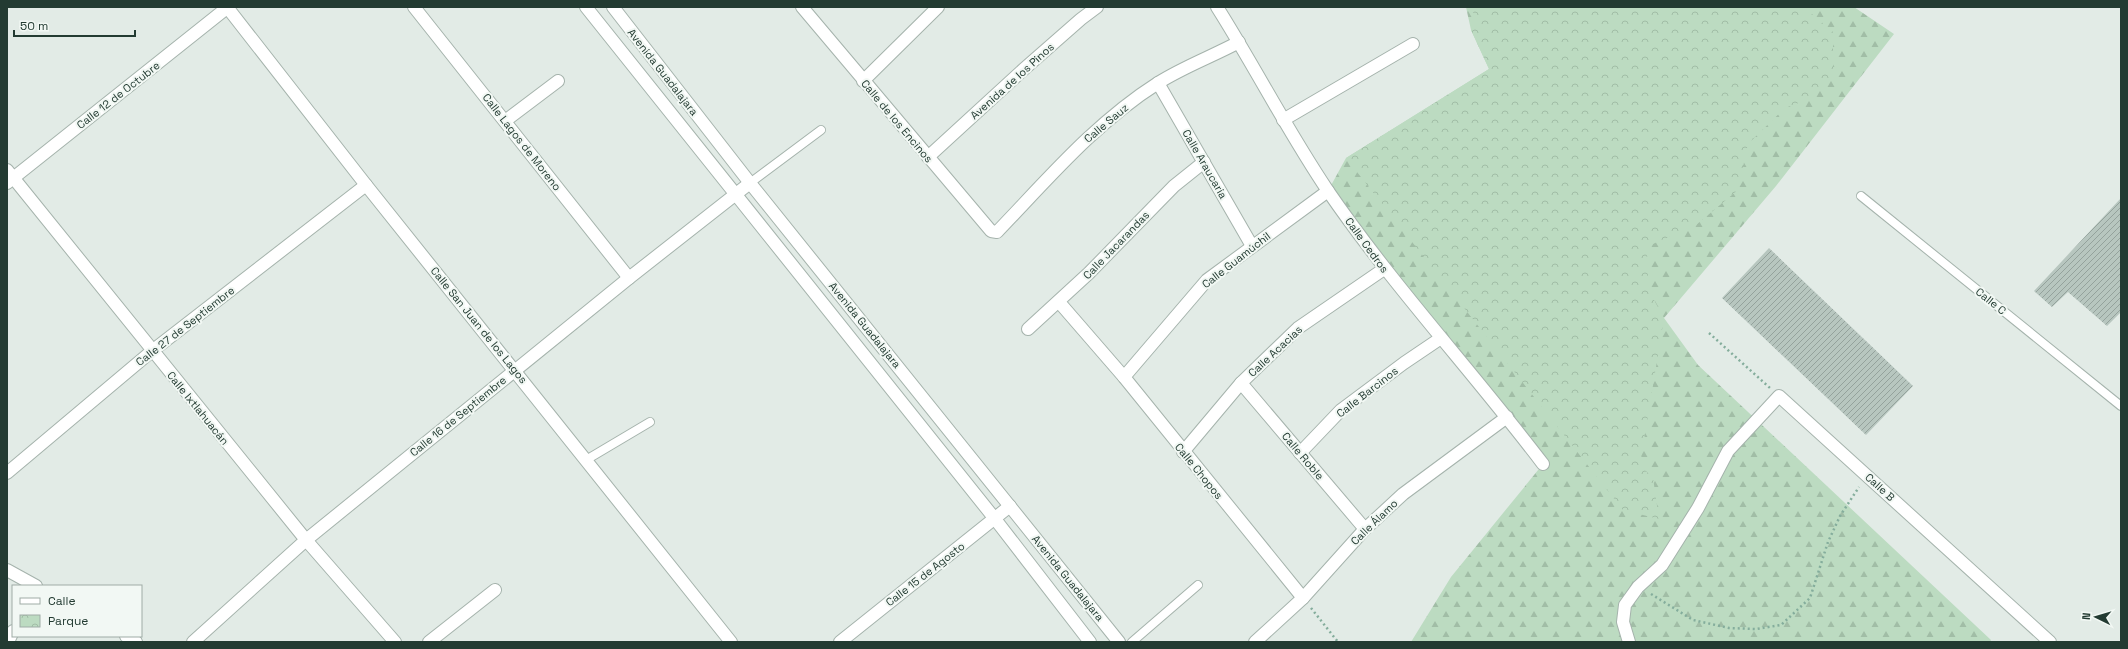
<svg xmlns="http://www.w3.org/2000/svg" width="2128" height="649" font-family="'Space Grotesk',sans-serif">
<defs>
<pattern id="forest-firs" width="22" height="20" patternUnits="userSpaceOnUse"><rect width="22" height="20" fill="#bcdbc1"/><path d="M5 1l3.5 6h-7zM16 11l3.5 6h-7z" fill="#a1bda6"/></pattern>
<pattern id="park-crowns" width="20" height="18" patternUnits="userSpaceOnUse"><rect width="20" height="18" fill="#bcdbc1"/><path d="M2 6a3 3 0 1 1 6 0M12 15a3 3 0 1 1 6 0" fill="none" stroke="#a1bda6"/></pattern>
<pattern id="building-hatch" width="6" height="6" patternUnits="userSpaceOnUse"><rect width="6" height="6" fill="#b7c6bf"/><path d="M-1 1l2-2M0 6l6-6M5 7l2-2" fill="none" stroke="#94a29c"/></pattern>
</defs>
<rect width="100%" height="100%" fill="#e2ebe6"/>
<!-- forest -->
<path fill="url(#forest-firs)" d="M1466,7H1854L1894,34L1776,186L1664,318L1698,365L1991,640L1990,642H1411L1451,577L1543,464L1328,191L1346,158L1489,69L1471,30Z"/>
<!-- park -->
<path fill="url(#park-crowns)" d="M1474,7H1804L1833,32V78L1804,101L1785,108L1748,144L1738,190L1696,225L1646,247L1649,291L1664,318L1640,465L1653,478L1659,519L1623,510L1346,158L1489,69L1471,30Z"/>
<!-- building -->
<g fill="url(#building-hatch)">
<path d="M2121,198V312L2107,326L2068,292L2052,307L2034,291Z"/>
<path d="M1769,248L1913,386L1866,435L1722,298Z"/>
</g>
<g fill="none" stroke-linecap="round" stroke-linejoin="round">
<defs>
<g id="service">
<path d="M750,183L821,130"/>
<path d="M1861,196L2121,406"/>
<path d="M586,460L650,422"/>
<path d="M1132,642L1198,585"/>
</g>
<g id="minor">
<path d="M227,7L366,185L731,642"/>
<path d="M414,7L629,278"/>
<path d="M802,7L991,231L997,232C1048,179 1095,123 1158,83C1183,67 1213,56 1239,42"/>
<path d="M1217,7C1255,67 1288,132 1328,191C1394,287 1473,372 1543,464"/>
<path d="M863,81L938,7"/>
<path d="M1158,83L1252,246"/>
<path d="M1283,120L1413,44"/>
<path d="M505,121L558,81"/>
<path d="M928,157L1024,69L1081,19L1097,7"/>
<path d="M7,170L306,540L395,642"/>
<path d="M7,183L228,7"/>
<path d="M1059,302L1124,377L1303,598"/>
<path d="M1028,329L1089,273L1174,186L1204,162"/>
<path d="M1124,377L1207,280L1328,191"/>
<path d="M1241,383L1365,529"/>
<path d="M1183,452L1241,383L1298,328L1384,269"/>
<path d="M1300,453L1341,410L1404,363L1441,338"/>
<path d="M7,473L152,351L366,185"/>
<path d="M7,570L36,586"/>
<path d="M126,636L136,642"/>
<path d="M8,642L13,631"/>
<path d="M193,642L306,540L629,278L750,183"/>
<path d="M429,642L495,590"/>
<path d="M840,642L1010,506"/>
<path d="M1255,642L1303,598L1365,529L1403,494L1507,417"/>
<path d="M1629,642L1623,622L1625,605L1638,587L1662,565L1698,508L1728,451L1779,396L2050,642"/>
</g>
<g id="tertiary">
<path d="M586,7L995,519L1090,642"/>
<path d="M613,7L750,183L1119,642"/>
</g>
</defs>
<!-- service casing -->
<use href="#service" stroke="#a5b3ac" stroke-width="10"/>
<!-- minor casing -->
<use href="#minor" stroke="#a5b3ac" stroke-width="14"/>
<!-- tertiary casing -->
<use href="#tertiary" stroke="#a5b3ac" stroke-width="14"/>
<!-- path -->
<g stroke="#84ad9c" stroke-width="2.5" stroke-dasharray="2 3" stroke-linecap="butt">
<path d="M1709,333L1770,388"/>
<path d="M1651,594L1693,620L1729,628L1756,629L1781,625L1810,598L1828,542L1840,516L1859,487"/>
<path d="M1311,608L1338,642"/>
</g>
<!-- service -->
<use href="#service" stroke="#fff" stroke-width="8"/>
<!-- minor -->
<use href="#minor" stroke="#fff" stroke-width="12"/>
<!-- tertiary -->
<use href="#tertiary" stroke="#fff" stroke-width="12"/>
</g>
<g text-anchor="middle" stroke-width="4" stroke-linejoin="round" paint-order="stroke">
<!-- street labels -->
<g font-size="11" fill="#233b32" stroke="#f2f8f4">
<text transform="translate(663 72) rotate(52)" y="4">Avenida Guadalajara</text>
<text transform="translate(1012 81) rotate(-42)" y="4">Avenida de los Pinos</text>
<text transform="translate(118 95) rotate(-38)" y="4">Calle 12 de Octubre</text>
<text transform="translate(897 121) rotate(50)" y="4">Calle de los Encinos</text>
<text transform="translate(1106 123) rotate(-40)" y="4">Calle Sauz</text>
<text transform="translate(522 142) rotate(52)" y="4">Calle Lagos de Moreno</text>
<text transform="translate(1205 164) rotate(60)" y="4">Calle Araucaria</text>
<text transform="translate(1116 245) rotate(-46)" y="4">Calle Jacarandas</text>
<text transform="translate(1367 245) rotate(54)" y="4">Calle Cedros</text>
<text transform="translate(1236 260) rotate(-38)" y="4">Calle Guamúchil</text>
<text transform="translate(1991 301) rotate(39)" y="4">Calle C</text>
<text transform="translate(479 325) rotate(51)" y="4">Calle San Juan de los Lagos</text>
<text transform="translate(865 325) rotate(51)" y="4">Avenida Guadalajara</text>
<text transform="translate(185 326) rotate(-38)" y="4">Calle 27 de Septiembre</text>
<text transform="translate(1275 351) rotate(-43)" y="4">Calle Acacias</text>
<text transform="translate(1367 392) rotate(-38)" y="4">Calle Barcinos</text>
<text transform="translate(198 408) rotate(51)" y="4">Calle Ixtlahuacán</text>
<text transform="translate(458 416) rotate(-39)" y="4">Calle 16 de Septiembre</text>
<text transform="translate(1303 456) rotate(50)" y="4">Calle Roble</text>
<text transform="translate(1199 471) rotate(51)" y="4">Calle Chopos</text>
<text transform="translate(1880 487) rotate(42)" y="4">Calle B</text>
<text transform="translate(1374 522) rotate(-44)" y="4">Calle Álamo</text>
<text transform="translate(925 574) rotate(-38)" y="4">Calle 15 de Agosto</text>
<text transform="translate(1068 578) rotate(51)" y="4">Avenida Guadalajara</text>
</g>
</g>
<!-- border -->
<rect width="2128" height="649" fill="none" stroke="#233b32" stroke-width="16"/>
<!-- legend -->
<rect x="12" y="585" width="130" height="52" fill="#f2f8f4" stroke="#9faca6"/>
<rect x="20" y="598" width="20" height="6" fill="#ffffff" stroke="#9faca6"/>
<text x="48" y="605" font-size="12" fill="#233b32">Calle</text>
<rect x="20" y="615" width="20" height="12" fill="url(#park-crowns)" stroke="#9faca6"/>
<text x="48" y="625" font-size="12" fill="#233b32">Parque</text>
<!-- north arrow -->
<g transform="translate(2096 617) rotate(275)" stroke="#f2f8f4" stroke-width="3" paint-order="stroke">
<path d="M0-3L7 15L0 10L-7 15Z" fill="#233b32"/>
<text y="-6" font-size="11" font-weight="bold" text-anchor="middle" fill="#233b32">N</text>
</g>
<!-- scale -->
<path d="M14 30v6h121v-6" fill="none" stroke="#233b32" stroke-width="2"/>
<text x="20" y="30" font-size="12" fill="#233b32" stroke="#f2f8f4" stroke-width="3" paint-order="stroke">50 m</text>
</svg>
